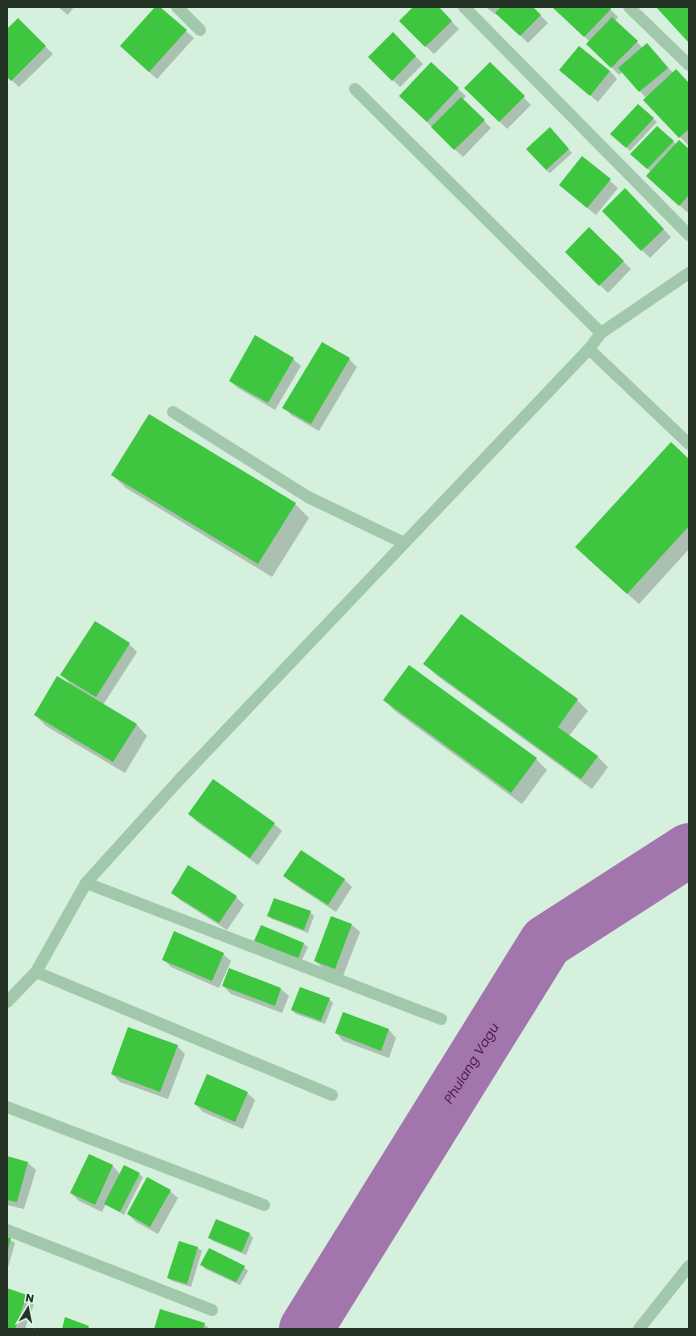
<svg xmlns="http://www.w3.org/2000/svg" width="696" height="1336" font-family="Poppins,sans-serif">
<rect width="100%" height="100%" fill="#d6f0de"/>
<!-- shadow -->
<g fill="#0003">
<path d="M58,7H74L68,15Z"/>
<path d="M157,7L194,38L157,79L129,54Z"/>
<path d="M414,7H437L459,29L434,54L400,21Z"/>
<path d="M486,7H532L548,23L528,43L496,12L495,14Z"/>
<path d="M554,7H608L618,17L615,21L643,48L655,52L673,73L689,84V143L688,145L644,100L646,98L623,72L619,75L588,44L590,42Z"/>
<path d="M18,20L53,54L19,87L7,76V30Z"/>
<path d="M393,34L423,64L400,87L369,57Z"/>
<path d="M490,64L531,105L507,129L466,88Z"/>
<path d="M560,70L610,71L617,79L598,102Z"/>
<path d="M458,89L466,96L463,100L491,128L463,157L408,104Z"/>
<path d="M638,105L657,122L630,151L612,134Z"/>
<path d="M657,127L676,144L689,150V211L687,212L655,183L651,172L632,154Z"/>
<path d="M553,132L572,153L550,173L546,170Z"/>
<path d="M583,158L618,188L596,215L560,185Z"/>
<path d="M625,190L671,237L650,258L603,211Z"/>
<path d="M589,229L631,269L608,293L567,252Z"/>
<path d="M293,359L301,366L275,410L238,388L230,381Z"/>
<path d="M349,359L357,367L319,431L291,415L284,407Z"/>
<path d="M689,460V549L639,604L587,558Z"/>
<path d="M112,475L295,504L309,518L272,577L126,488Z"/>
<path d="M461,615L577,700L588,711L569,736L597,756L608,767L592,789L436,675L425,664Z"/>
<path d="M129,644L137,652L103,705L137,725L147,736L125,773L46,726L35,715L71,685L62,675Z"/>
<path d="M384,700L536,759L547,770L522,804L395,711Z"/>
<path d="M190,814L274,824L282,831L258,865L197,822Z"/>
<path d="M301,851L345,880L352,887L336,912L292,883L284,876Z"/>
<path d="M172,893L236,897L244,905L227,930L180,900Z"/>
<path d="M310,912L314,916L308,933L272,919L268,916Z"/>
<path d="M332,917L352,925L360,932L343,976L323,968L315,961Z"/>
<path d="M261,926L304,944L308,947L301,962Z"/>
<path d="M223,954L231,961L219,988L171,967L163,959Z"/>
<path d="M230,970L281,989L289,996L282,1013L231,994L223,986Z"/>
<path d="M329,999L333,1003L325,1024L296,1014L292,1010Z"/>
<path d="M343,1013L389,1030L396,1038L389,1058L343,1041L336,1033Z"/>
<path d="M177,1046L185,1054L168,1099L120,1082L112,1074Z"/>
<path d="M247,1093L255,1100L243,1129L203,1112L195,1104Z"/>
<path d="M89,1155L113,1166L120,1174H139L143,1177L124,1215L106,1204L102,1212L79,1201L71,1193Z"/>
<path d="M7,1157L28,1163L36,1170L24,1209L7,1205Z"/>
<path d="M170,1191L178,1198L158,1234L136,1222L128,1214Z"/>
<path d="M216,1220L250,1234L253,1238L246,1255L213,1241L209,1237Z"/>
<path d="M7,1238L15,1243L7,1271Z"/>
<path d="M179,1242L198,1248L202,1251L191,1287L172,1281L168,1278Z"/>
<path d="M202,1265L244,1267L248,1271L240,1285L205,1269Z"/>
<path d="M7,1289L27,1296L34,1304L25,1329H7Z"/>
<path d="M204,1324L210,1329H155Z"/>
</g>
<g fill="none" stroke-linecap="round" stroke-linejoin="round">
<!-- river -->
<path stroke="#a275ad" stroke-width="54" id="s1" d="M306,1329L546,942L689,850"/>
</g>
<!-- building -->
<g fill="#3ec640">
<path d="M155,7H160L187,30L149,72L120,46Z"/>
<path d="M413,7H439L452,21L425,47L399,21Z"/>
<path d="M501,7H533L541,15L520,36L495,13Z"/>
<path d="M552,7H610L611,9L584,37Z"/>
<path d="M656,7H689V43Z"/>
<path d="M612,17L638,41L611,68L586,44Z"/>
<path d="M18,18L46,46L11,81L7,77V29Z"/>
<path d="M393,32L416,56L392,81L368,57Z"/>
<path d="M647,43L668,68L639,92L618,68Z"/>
<path d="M579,46L610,71L590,96L559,70Z"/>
<path d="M431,62L459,88L427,122L399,96Z"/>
<path d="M490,62L525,96L499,122L464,88Z"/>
<path d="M676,69L689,83V129L679,138L643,100Z"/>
<path d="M461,97L485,120L454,150L431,127Z"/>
<path d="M638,104L654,118L626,148L610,134Z"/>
<path d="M657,126L674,141L647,169L630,154Z"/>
<path d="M550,127L569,149L546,170L526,149Z"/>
<path d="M679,140L689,149V195L679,206L646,176Z"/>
<path d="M582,156L611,179L587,208L559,185Z"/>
<path d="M625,188L664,229L641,251L602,211Z"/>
<path d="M589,227L624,261L599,286L565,252Z"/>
<path d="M255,335L294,358L268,403L229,381Z"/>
<path d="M322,342L350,358L311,424L282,408Z"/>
<path d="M149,414L296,503L258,564L111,475Z"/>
<path d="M671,442L689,459V526L627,594L575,547Z"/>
<path d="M461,614L578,699L558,727L598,756L581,779L423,664Z"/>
<path d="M95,621L130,643L96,697L60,675Z"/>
<path d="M409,665L537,758L511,793L383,700Z"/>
<path d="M57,676L137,724L113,762L34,715Z"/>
<path d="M213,779L275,823L250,858L188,814Z"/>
<path d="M301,850L345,879L328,905L283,876Z"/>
<path d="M188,865L237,896L219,923L171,893Z"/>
<path d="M274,898L311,911L304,930L267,916Z"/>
<path d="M331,916L352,924L335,969L314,961Z"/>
<path d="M261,925L304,943L298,959L254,941Z"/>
<path d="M174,931L224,953L212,981L162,960Z"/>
<path d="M229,968L281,988L275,1006L222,986Z"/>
<path d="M300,987L330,998L321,1021L291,1010Z"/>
<path d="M343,1012L389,1029L381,1051L335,1033Z"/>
<path d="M128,1027L178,1045L160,1092L111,1074Z"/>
<path d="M207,1074L248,1092L235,1122L194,1104Z"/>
<path d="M89,1154L113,1165L95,1205L70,1193Z"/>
<path d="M7,1156L28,1162L17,1202L7,1200Z"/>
<path d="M124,1165L140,1173L120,1212L104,1204Z"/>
<path d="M147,1177L171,1190L150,1227L127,1214Z"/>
<path d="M216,1219L250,1233L242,1252L208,1238Z"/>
<path d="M7,1237L11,1238L7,1253Z"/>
<path d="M179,1241L198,1247L187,1284L167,1278Z"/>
<path d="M209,1248L245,1266L236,1282L200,1265Z"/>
<path d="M7,1288L27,1295L15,1329H7Z"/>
<path d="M160,1309L205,1323L203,1329H154Z"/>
<path d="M65,1317L89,1326L88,1329H62Z"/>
</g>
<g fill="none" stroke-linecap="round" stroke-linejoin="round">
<!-- minor -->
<g stroke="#a2c8ab" stroke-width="12">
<path d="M177,7L200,30"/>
<path d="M464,7L689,235"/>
<path d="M629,7L689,65"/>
<path d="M355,89L601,333"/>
<path d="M589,349L689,444"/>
<path d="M173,412L308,497L404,543"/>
<path d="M86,883L441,1019"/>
<path d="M36,972L332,1095"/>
<path d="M7,1002L36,972L86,883L179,780L589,349L601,333L689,273"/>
<path d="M7,1107L264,1205"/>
<path d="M7,1230L212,1310"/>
<path d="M639,1329L689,1266"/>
</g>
</g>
<g text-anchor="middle" stroke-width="4" stroke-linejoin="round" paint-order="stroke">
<!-- water labels -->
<g font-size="13" font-style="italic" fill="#4a1b53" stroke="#e2f8e9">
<text dy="5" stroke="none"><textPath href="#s1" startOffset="313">Phulang Vagu</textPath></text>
</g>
</g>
<!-- border -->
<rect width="696" height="1336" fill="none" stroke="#253326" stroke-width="16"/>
<!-- north arrow -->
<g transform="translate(28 1308) rotate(10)" stroke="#e2f8e9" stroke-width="3" paint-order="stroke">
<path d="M0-3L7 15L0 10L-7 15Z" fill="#253326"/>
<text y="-6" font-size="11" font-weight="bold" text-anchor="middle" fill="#253326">N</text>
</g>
</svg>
